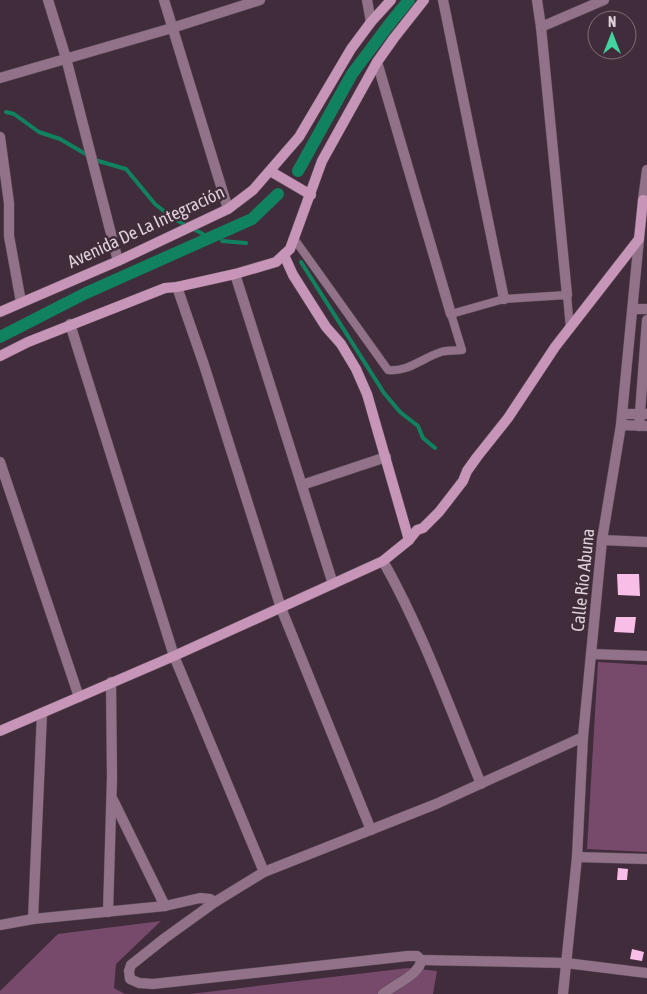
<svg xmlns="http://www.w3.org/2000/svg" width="647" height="994" font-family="'Asap Condensed',sans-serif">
<rect width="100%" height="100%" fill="#402c3a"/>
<!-- green -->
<g fill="#774a6b">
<path d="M598,662L647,665V852L587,849Z"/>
<path d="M161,921L116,964L114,988L125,994H0V991L58,934Z"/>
<path d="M408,968L437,971L433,994H190Z"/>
</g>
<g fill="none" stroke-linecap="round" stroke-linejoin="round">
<!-- stream -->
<g stroke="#118260" stroke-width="4">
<path d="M6,112L14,114L39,132L60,139L89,156"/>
<path d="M95,160L126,169L155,204L174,219L203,234"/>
<path d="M222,241L246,243"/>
<path d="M301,262L384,393L400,412L418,426L423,438L435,448"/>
</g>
<!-- canal -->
<g stroke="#118260" stroke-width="12">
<path d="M298,171L352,74L391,22L409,0"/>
<path d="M0,337L86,293L252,219L278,194"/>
</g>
</g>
<!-- building -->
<g fill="#f9bee7">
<path d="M617,574H639L640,596L618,595Z"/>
<path d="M616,617H636L634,633L614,632Z"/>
<path d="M618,868L628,869L627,880H617Z"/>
<path d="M632,949L644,952L642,961L630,959Z"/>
</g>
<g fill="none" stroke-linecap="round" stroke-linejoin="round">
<defs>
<path id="lane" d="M295,240L388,370C409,372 422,358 441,352C447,350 455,351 462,350L451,314L504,299L567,295L570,329"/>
<g id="street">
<path d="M48,0L66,58L118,261"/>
<path d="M164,0L228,209"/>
<path d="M367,0L371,22"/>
<path d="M443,0L504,299"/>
<path d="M537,0L541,27L567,295"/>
<path d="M541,27L604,0"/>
<path d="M377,62L451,314"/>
<path d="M0,78L172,28L260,0"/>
<path d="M0,137L9,203V236L21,302"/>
<path d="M643,200L647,170"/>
<path d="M235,274L333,584"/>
<path d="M177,287L204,365L281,608L371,830"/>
<path d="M633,309H647"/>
<path d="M70,324L174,656L264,872"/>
<path d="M622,414H647"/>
<path d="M621,425L647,426"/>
<path d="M639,426L647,320"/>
<path d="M0,462L79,697"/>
<path d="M302,485L386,457"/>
<path d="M602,540L647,542"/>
<path d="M383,561C423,632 450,709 481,784"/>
<path d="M592,654L647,656"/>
<path d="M113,800L165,906"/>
<path d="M577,857L647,859"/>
<path d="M108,912L112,777L111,682"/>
<path d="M33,919L42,713"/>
<path d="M0,925L33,919L165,906L200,898L210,899L215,902"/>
<path d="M421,960L566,963L647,973"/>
<path d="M383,994C393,985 421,974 421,960L417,956H408L153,984L139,983L130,979L129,971L131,965L165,938L215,902L264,872L436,804L583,737"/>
<path d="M563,994L577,857L583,737L602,540L621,425L639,239"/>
</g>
<g id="secondary">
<path d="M270,171L311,195"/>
<path d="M284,255L293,275L326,327L341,344L356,369L367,394L409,540"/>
<path d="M0,312L118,261L228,209L253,190L299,137L351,49L371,22L391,0"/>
<path d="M0,356L28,342L165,288L177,287L235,274L276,262L290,249L322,161L377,62L394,38L424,0"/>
<path d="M0,731L174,656L383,561L409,540L417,530L423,528L439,512L463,481L467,471L477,457L508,418L555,347L639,239L643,200L647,201"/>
</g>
</defs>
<!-- lane casing -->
<use href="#lane" stroke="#5c4a57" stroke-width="9"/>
<!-- street casing -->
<use href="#street" stroke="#5c4a57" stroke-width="11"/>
<!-- secondary casing -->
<use href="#secondary" stroke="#5c4a57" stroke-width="11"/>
<!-- lane -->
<use href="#lane" stroke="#917288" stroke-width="8"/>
<!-- street -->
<use href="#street" stroke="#917288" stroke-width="10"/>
<!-- secondary -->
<use href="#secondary" stroke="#c695b7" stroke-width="10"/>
</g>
<g text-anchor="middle" stroke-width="5" stroke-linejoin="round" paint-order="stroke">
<!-- street labels -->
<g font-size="18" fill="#ded0d9" stroke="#402c3a">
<text transform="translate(146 227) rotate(-25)" y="6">Avenida De La Integración</text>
<text transform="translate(583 580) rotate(-84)" y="6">Calle Río Abuna</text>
</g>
</g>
<!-- north arrow -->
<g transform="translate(612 35)"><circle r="24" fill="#402c3a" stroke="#7f6e7a"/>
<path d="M0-4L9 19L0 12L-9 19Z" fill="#41d4a1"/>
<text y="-8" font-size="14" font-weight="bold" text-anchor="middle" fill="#ded0d9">N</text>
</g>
</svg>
